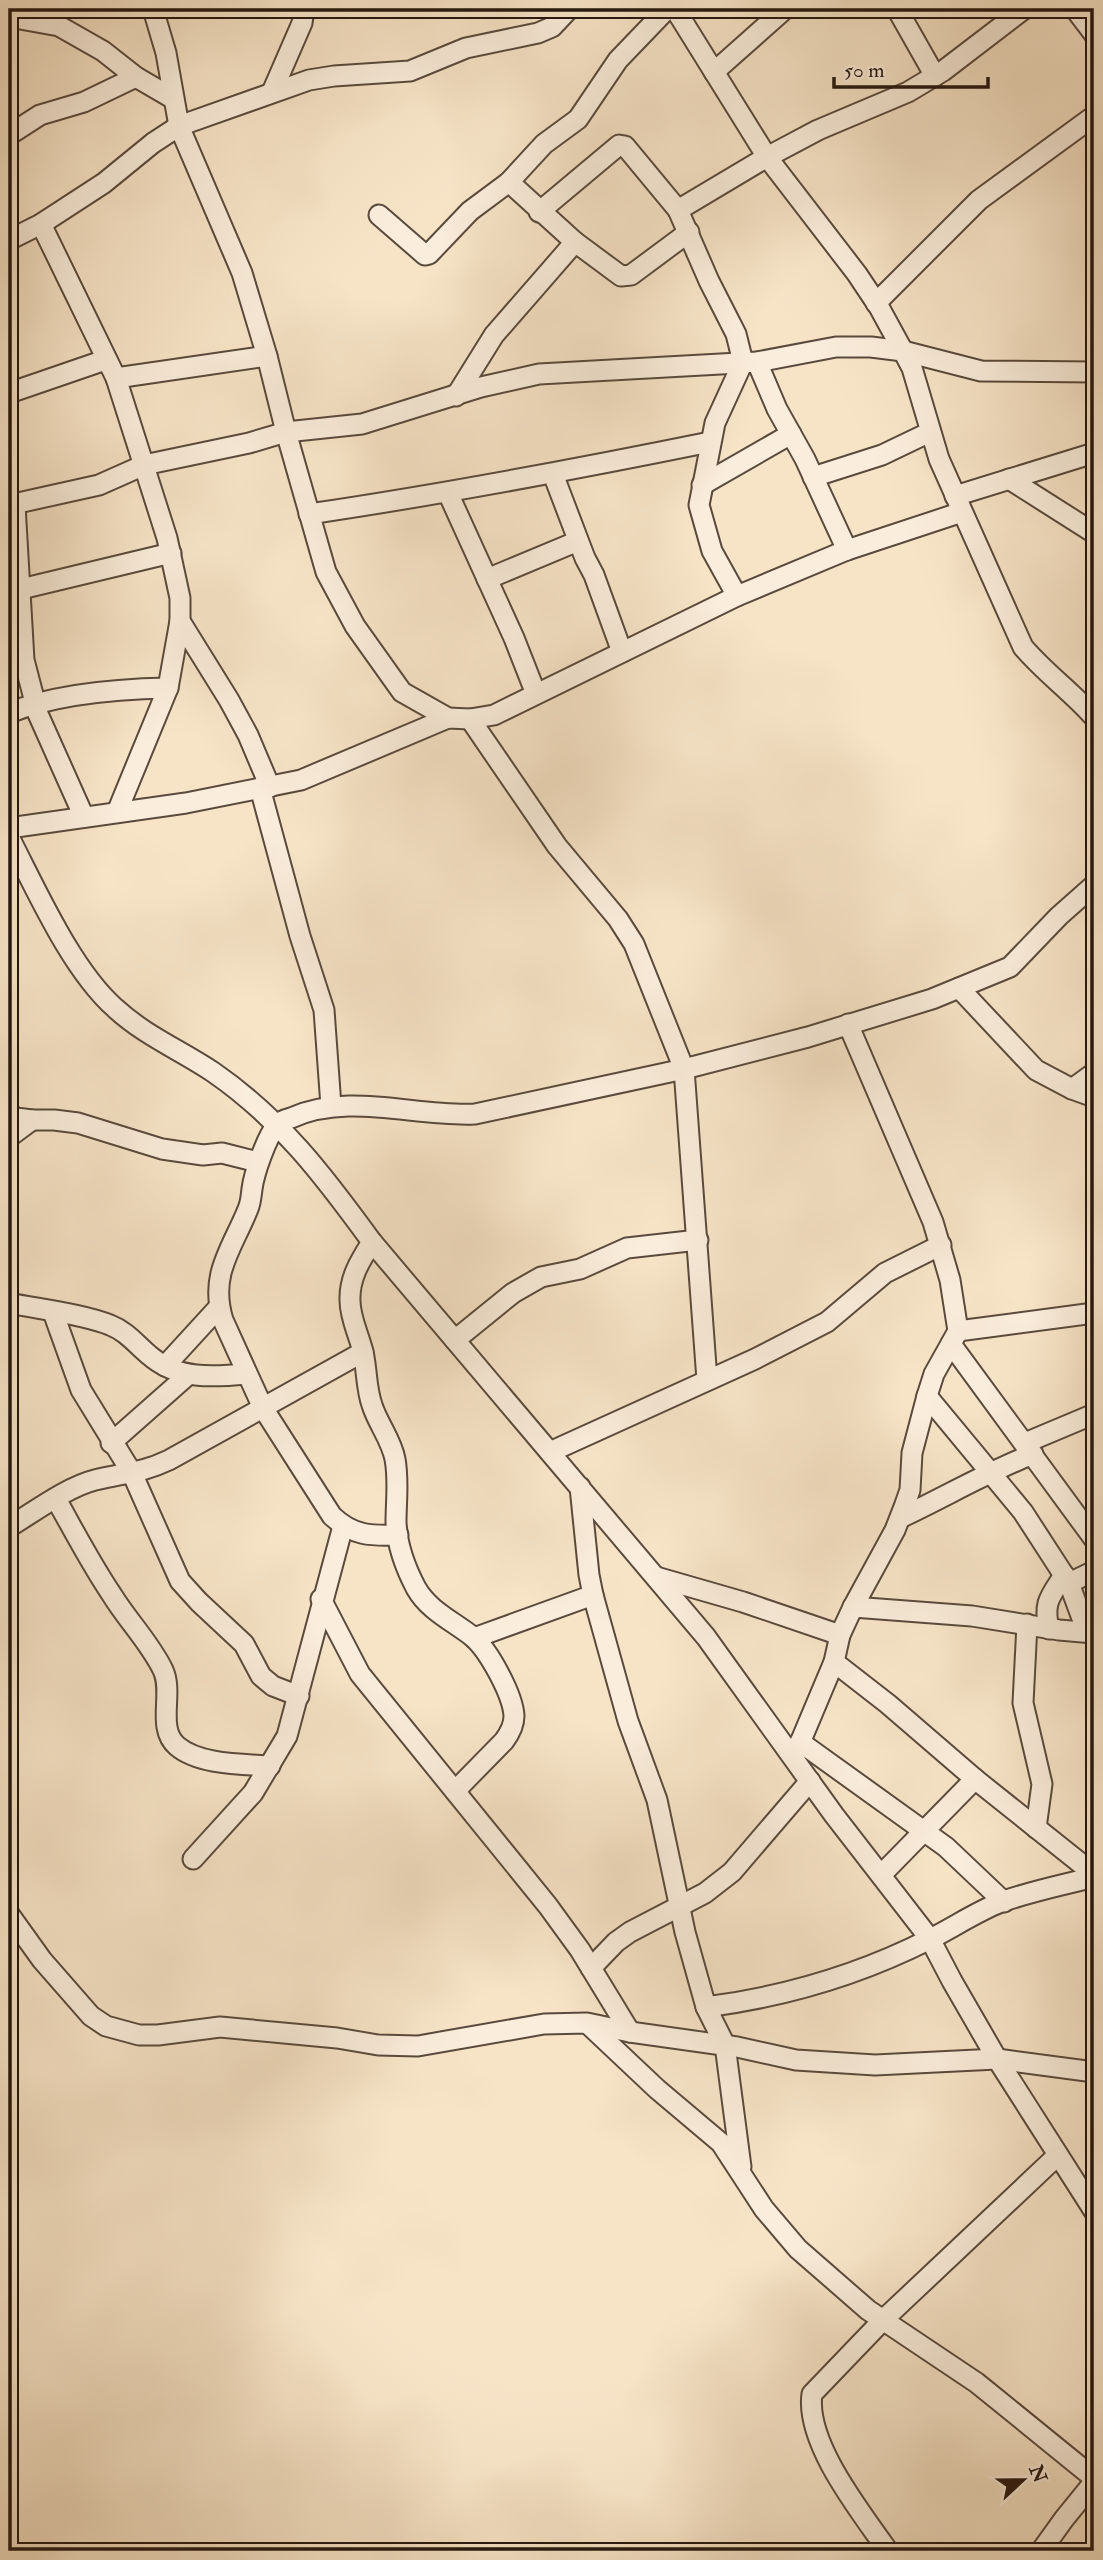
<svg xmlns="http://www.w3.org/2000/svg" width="1103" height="2560" font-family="'IM FELL Double Pica',serif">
<rect width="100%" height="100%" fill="#f7e4c7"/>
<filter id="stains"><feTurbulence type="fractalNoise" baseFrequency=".00286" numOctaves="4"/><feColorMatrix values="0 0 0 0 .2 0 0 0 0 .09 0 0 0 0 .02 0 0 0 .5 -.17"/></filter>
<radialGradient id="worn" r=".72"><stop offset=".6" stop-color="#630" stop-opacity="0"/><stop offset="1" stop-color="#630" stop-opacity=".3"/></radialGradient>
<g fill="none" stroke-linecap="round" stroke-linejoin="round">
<defs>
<g id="street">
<path d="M153,9L166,53L179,126L242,273L267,356L286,432L326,572L355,626L402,692L448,718"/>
<path d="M675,9L767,157L857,274L879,307L903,351L912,368L939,459L1023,647C1045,673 1072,692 1094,717"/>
<path d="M897,9L935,76"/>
<path d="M1075,9L1094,34"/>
<path d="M9,17L59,26L103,51L136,77L172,98"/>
<path d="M714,72L785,9"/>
<path d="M272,92L302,23L304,9"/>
<path d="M9,135L40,115L84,102L136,77"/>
<path d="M509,182L575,242L621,276L631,275L689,232"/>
<path d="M678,210L767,157L818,130L908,92L943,71L1024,9"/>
<path d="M539,212L619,145L625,146L678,210L709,281L736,334L743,362L715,423L699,505L712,551L737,596"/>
<path d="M379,215L425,255L429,254L470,211L509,182L544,144L578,119L618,60L667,9"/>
<path d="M41,224L116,378L167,538L180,598V621L168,688L117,812"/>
<path d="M9,240L41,224L104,183L153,143L179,126L309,80L334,76L410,71L466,48L538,33L552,27L569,9"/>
<path d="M876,303L979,200L1094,116"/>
<path d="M757,362L777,409L805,459L847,550"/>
<path d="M116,378L267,356"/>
<path d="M9,393L105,360"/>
<path d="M456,396L494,335L575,242"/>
<path d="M553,474L585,558L594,575L622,652"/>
<path d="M813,477L882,455L930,432"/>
<path d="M1009,479L1094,533"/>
<path d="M702,485L791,434"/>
<path d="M448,493L514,638L536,694"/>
<path d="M955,496L1094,453"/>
<path d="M9,505L99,485L144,465L249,443L286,432L362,424L481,387L539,374L757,362L836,347H871L903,351L981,371L1094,372"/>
<path d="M15,505L24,660L38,714L84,817"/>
<path d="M309,514C444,494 577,469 710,442"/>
<path d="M487,579L578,541"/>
<path d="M21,589L171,553"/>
<path d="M180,621L229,700L248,735L270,787"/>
<path d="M9,713C55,694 118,689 168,688"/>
<path d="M470,719L557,846L618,919L634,944L684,1069L707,1380"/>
<path d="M260,788L300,936L324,1010L331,1106"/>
<path d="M9,828L186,803L301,780L448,718L470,719L494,715L737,596L847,550L962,512"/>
<path d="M9,837C36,889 71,969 115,1008C144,1035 180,1050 213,1072C281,1119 324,1176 372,1242L706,1637L834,1815L930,1939L952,1981L997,2059L1094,2211"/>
<path d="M959,988L1036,1070L1072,1089L1094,1097"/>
<path d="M1072,1089L1094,1073"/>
<path d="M9,1113L16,1118L32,1120H54L78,1123L162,1149L203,1155L222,1153L258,1162"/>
<path d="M9,1137L32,1120"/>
<path d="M372,1242C360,1261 349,1278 350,1301C350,1318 359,1335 363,1352C367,1369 366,1388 372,1405C378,1424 391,1439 395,1459C399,1481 396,1501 396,1522C397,1545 406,1569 416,1588C429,1611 453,1621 473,1637C489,1651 513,1695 514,1716C514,1726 510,1733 504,1741L455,1791"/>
<path d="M9,1303C38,1309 83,1314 110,1325C126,1331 136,1344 149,1355C177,1380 213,1377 247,1374"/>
<path d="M53,1312L81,1390L132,1473L180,1581L199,1602L244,1644L261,1676L273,1686L299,1696"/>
<path d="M958,1331L1094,1313"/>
<path d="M455,1340L513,1293L541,1277L580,1269L627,1248L698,1240"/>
<path d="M951,1344L1094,1539"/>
<path d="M165,1366L219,1307"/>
<path d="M927,1396L1023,1512L1069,1583L1087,1632"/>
<path d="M111,1443L188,1375"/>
<path d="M1025,1443L1094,1414"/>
<path d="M550,1452L755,1359L827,1322L885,1273L941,1245"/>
<path d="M580,1487L589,1575L593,1595L628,1721L657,1800L685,1932L706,2007"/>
<path d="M56,1499C74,1531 91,1564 112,1595C128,1621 150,1643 163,1670C174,1693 156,1728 177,1746C199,1765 243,1764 270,1766"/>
<path d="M900,1518C945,1497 987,1472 1033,1454"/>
<path d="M9,1527C34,1512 67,1487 95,1480C123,1473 142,1473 169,1460L363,1352"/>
<path d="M398,1535C371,1536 353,1536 332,1516L263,1408L223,1320C209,1274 232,1249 248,1209C251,1202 251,1196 252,1189C254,1173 267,1136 277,1125C280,1121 287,1119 291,1118C349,1092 414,1117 475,1114L684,1069L808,1037L932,999L1010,967L1059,916L1094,885"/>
<path d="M656,1577L743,1602L840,1635"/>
<path d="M1069,1583L1094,1571"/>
<path d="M321,1599L360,1674L548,1906L580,1950L630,2032"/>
<path d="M853,1607L972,1616L1059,1630L1094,1633"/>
<path d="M1027,1624L1023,1703L1042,1784L1036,1828"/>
<path d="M1049,1629C1043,1602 1050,1597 1064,1575"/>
<path d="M474,1638L593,1595"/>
<path d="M834,1662L888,1704L975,1779L1094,1874"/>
<path d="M800,1742L946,1847L1004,1902"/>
<path d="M794,1757L834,1662L840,1635L853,1607L895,1530L904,1507L910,1490L912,1453L927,1396L934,1374L958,1331L950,1280L933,1222L848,1024"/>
<path d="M193,1859L253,1793L287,1736L343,1526"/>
<path d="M881,1875L975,1779"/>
<path d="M9,1914L42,1960L91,2016L106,2026L139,2035H158L220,2027L337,2038L378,2045L418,2046L544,2024L587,2023L630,2032L737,2047L796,2060L875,2065L997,2059L1094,2072"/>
<path d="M591,1968L616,1942L630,1932L705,1893L732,1872L810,1781"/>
<path d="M588,2024L657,2089L721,2143L764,2209L798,2249L868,2310L977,2383L1094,2478"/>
<path d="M741,2167L725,2045L706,2007C783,1997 861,1974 930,1939C954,1927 976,1912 1001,1902C1032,1891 1063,1885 1094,1877"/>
<path d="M888,2551C861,2512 805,2443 812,2394L883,2320L1058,2155"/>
<path d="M1041,2551L1064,2519L1094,2482"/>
</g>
</defs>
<!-- street casing -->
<use href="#street" stroke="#5a4a3d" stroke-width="23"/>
<!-- street -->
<use href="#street" stroke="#faeddb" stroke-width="19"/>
</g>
<!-- margin -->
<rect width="1103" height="2560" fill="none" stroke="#f7e4c7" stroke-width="35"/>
<rect x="10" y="10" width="1082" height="2539" fill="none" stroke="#25160f" stroke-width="3.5"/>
<rect x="18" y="18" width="1068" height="2525" fill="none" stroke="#25160f" stroke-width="2"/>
<!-- north arrow -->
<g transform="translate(1023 2480) rotate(68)" stroke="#faeddb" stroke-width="5" paint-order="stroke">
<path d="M0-5L12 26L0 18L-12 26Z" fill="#25160f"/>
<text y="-10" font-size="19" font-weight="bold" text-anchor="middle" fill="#25160f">N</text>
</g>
<!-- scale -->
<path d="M834 77v10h154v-10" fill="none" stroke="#25160f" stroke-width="3.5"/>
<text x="844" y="77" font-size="21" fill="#25160f" stroke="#faeddb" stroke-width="5" paint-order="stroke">50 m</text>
<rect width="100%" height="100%" filter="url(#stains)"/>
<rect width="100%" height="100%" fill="url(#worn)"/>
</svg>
